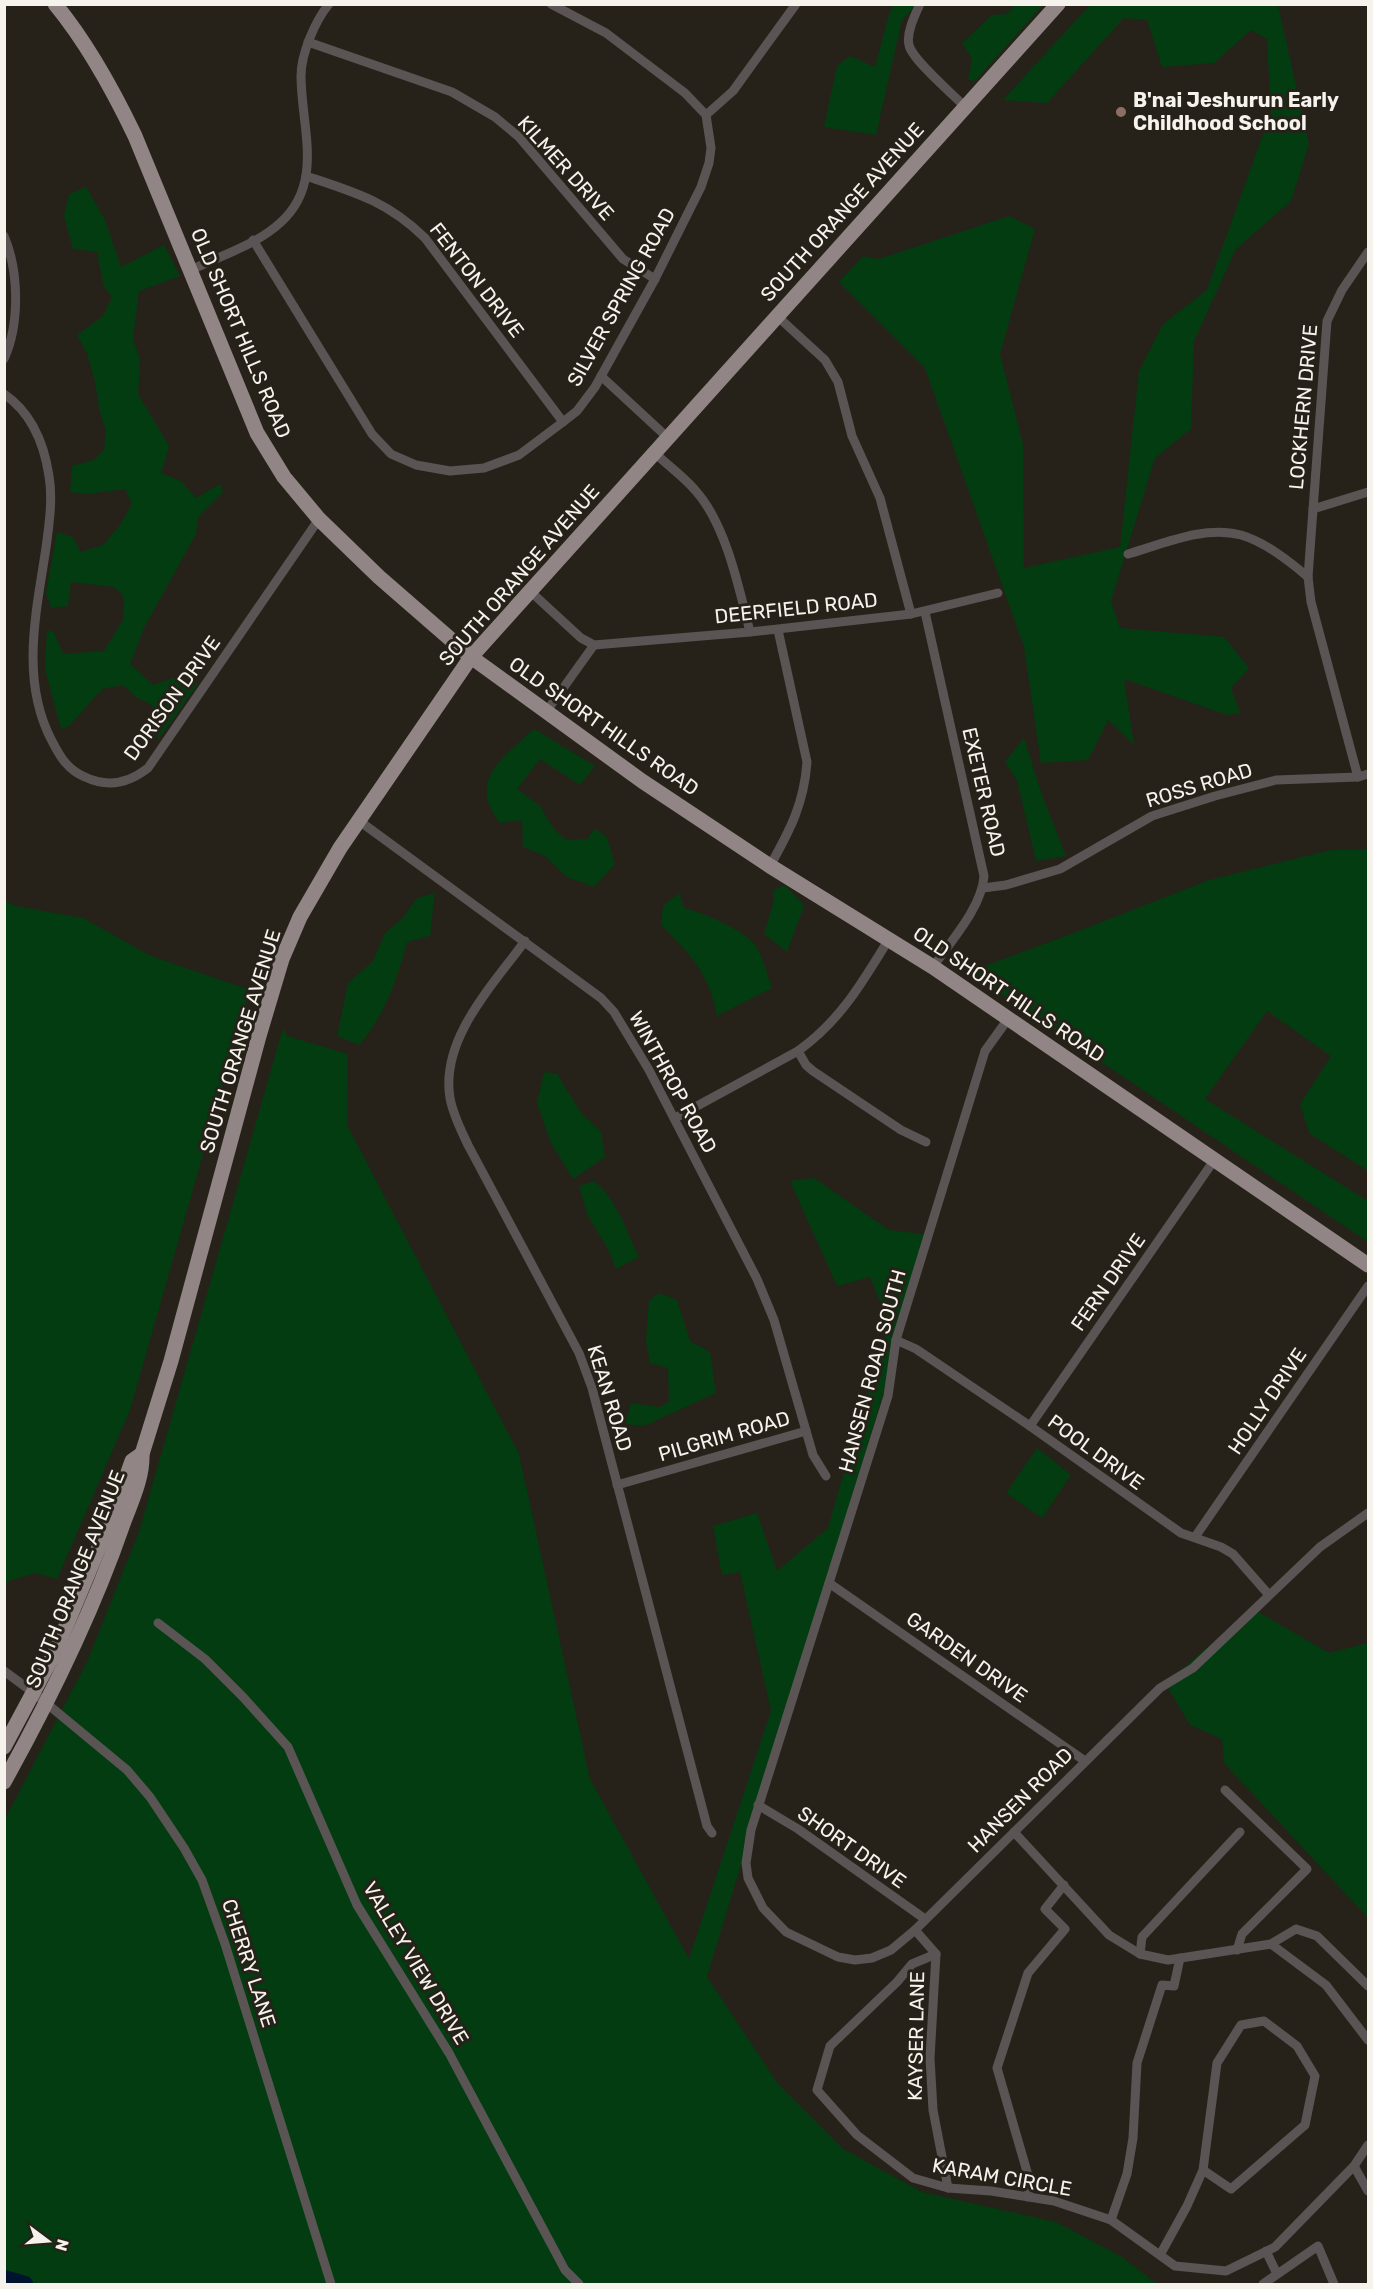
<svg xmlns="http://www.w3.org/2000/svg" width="1373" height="2289" font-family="Rubik,sans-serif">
<rect width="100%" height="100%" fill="#272219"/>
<!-- green -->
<g fill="#023c10">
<path d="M895,5H916L902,20L876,135L824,127L837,66L850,56L875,67L890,11Z"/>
<path d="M1015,5H1043L975,81L968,80L972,59L962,43L992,15L1007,14Z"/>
<path d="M1090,5H1278L1309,144L1291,201L1236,249L1194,341L1191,429L1155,458L1111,601L1120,628L1224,637L1249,668L1231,688L1240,713L1227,715L1124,679L1134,745L1108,720L1088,760L1041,763L1024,647L925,368L839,282L863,256L879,259L1009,216L1035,229L1000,354L1023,445L1024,568L1120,547L1139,371L1163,324L1207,290L1271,112L1267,39L1251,30L1214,63L1162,67L1147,20L1124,18L1047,103L1003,100Z"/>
<path d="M86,187L105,220L121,267L164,245L180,276L139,291L133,339L140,359L138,394L169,446L161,473L181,481L196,498L220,484L223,492L198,517L196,534L144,628L130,664L153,685L183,675L198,684L158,740L152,705L137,698L123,685L102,689L69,726L61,729L45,669L47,630L54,632L63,654L104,651L123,620L124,596L114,587L71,582L68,606L51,608L46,592L57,532L73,537L80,552L103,545L120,525L132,504L125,489L88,494L70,492L72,466L94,460L104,450L106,431L100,412L95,382L87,353L77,335L103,316L112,297L104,287L97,252L73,249L64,216L69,194Z"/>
<path d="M534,729L595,766L580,785L540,759L517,789L540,806L553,828L566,840L587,839L595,828L607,838L615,864L594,887L567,877L545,856L523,847L522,820L500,823C466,780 504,757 534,729Z"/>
<path d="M1024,738L1042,795L1066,856L1036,861L1017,780L1005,762Z"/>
<path d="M1331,850H1368V1171L1309,1133L1300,1104L1331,1056L1267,1011L1205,1099L1368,1201V1242L968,972L1066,936L1209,880Z"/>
<path d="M785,885L804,906L787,952L764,934L773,904L774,890Z"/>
<path d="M435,893L430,936L407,942C398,978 384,1017 359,1045L337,1036L348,983L373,961L385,933L403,918L417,898Z"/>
<path d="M679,893L684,908C702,912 748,931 757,948C764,960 767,975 772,988L717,1016C709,973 691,955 661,925L663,906Z"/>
<path d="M5,901L15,906L83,918L151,956L250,990L130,1410L57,1579L36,1573L8,1581L5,1587Z"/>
<path d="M283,1028L287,1036L348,1054L347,1125L519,1454L590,1779L689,1959L771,1711L740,1572L722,1575L713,1526L757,1513L777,1571L828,1528L888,1321L870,1277L837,1286L790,1181L814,1178L889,1230L931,1235L707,1977L778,2084L843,2149L922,2192L1056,2222L1122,2257L1157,2284H5V1819L87,1662L139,1532Z"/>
<path d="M544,1072L557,1074L581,1113L601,1132L605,1157L573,1179L551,1143L537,1103Z"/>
<path d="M594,1181C617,1200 626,1230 639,1257L616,1269L608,1249L587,1214L579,1186Z"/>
<path d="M659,1293L677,1300L690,1341L710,1352L716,1393L644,1426L625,1424L631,1403L660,1407L669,1401L668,1368L650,1363L646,1340L649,1301Z"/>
<path d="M1037,1448L1071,1475L1042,1518L1006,1493Z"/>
<path d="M1253,1609L1329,1653L1368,1643V1918L1224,1763L1222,1739L1190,1725L1165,1683Z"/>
</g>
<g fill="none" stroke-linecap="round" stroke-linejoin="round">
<!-- river -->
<path stroke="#001430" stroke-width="16" d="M4,2278L25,2284"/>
<!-- street -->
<g stroke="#5a5454" stroke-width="9">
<path d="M920,4C915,15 906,33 909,45C912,60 953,94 965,107"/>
<path d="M308,42L452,92L495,117L519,137L623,259L655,279"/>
<path d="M706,115L733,91L796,4"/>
<path d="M306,176C354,192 387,201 425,238L563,422"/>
<path d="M4,236C19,271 20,324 4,359"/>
<path d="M253,240L372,434L391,454L416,465L450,471L484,468L519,455L563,422L577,411L595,387L655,279L701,187L709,163L711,148L706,115L685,93L606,33L551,4"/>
<path d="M191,270C220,256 256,245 280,223C325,183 301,127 301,76C301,54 315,21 329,4"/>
<path d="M777,316L825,360L838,382L852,436L880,498L911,614"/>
<path d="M601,376L667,437"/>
<path d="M4,394C32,413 44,443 49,476C53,499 49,525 46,548C36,613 20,681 52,741C60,757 68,770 85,777C108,788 129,783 148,768L319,519"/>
<path d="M654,452C667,465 683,476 695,490C726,524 739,588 750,632"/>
<path d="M1313,509L1368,492"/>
<path d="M1128,554C1163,544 1204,525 1241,535C1265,542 1289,561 1308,577L1311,602L1358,777"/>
<path d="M1308,577L1327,321L1342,290L1368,252"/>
<path d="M531,592L581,638L594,645L750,632L911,614L998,593"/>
<path d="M925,612L984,876C982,907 951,941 933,967"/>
<path d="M546,712L594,645"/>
<path d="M358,820L601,998L614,1012L649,1070L757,1279L774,1320L813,1455L826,1476"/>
<path d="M770,866C790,830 804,804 807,762L778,630"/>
<path d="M983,888L1006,885L1060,869L1152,816L1215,796L1276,780L1358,777L1368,774"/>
<path d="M525,941C493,985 440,1039 450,1098C453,1115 461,1130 468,1145L579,1353L592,1388L707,1826L712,1833"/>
<path d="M1008,1019L985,1051L896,1340L888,1396L751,1830L746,1863L748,1878L763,1908L786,1932L838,1957L855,1960L872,1958L891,1950L915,1930L1160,1688L1193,1668L1320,1547L1368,1513"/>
<path d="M798,1051L806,1065L813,1071L901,1130L926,1142"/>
<path d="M675,1118L798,1051C841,1020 862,983 889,939"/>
<path d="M896,1340L916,1349L1030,1426L1181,1533L1221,1547L1233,1554L1269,1595"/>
<path d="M1030,1426L1215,1159"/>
<path d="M617,1485L806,1431"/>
<path d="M1195,1537L1368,1286"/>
<path d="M829,1583L1085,1761"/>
<path d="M158,1623L205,1659L243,1697L288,1747L357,1905L449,2053L565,2270L579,2284"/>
<path d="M4,1671L34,1693L127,1770L150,1797L184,1848L202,1880L225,1944L331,2284"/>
<path d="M1225,1790L1307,1869L1242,1934L1237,1950"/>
<path d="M758,1805L798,1829L925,1919"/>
<path d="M1014,1832L1109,1935L1140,1954L1168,1960L1271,1944L1326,1985L1368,2040"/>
<path d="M915,1930L936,1954L912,1964L897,1982L830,2046L817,2090L857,2135L913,2178L948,2188L991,2191L1054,2201L1111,2220L1175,2266L1226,2271L1275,2247L1354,2166L1368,2145"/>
<path d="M1271,1944L1296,1929L1317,1936L1368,1986"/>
<path d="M936,1954L930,2058L933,2110L948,2188"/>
<path d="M1140,1954L1142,1937L1240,1832"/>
<path d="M1354,2166L1368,2191"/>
<path d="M1028,2197L1030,2182L997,2068L1028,1973L1065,1929L1045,1909L1064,1885"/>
<path d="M1111,2220L1127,2174L1133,2138L1137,2063L1162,1985L1174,1986L1180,1958"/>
<path d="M1266,2251L1277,2274"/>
<path d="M1160,2255L1187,2206L1203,2170L1217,2063L1241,2025L1264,2021L1297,2046L1315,2076L1305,2125L1231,2189L1203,2170"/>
<path d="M1263,2284L1318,2246L1334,2284"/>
</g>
<!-- primary -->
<g stroke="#918585" stroke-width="15">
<path d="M55,4C88,44 113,90 135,136L257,433L284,477L319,519L379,577L471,657L642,781L770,866L933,967L1368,1265"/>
<path d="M4,1747L56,1650L113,1514L132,1461L142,1454"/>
<path d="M4,1782C50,1699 92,1614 123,1524C131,1502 143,1478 142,1454L171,1361L259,1036L282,959L300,917L340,848L471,657L1058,4"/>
</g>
</g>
<!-- markers -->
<circle fill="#8d6e63" stroke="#272219" stroke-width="2" cx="1121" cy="112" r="6"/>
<g text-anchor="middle" stroke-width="6" stroke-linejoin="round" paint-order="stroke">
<!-- poi labels -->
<g font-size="20" font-weight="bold" fill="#f6f3ed" stroke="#272219" text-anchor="start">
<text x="1133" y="107">B'nai Jeshurun Early<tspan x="1133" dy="23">Childhood School</tspan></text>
</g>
<!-- street labels -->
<g font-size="20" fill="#f6f3ed" stroke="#272219">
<text transform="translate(566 168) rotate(48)" y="7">KILMER DRIVE</text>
<text transform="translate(842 212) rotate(-48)" y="7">SOUTH ORANGE AVENUE</text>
<text transform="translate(477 280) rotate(52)" y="7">FENTON DRIVE</text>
<text transform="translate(621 297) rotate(-61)" y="7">SILVER SPRING ROAD</text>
<text transform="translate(241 333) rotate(67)" y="7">OLD SHORT HILLS ROAD</text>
<text transform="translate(1303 407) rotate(-85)" y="7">LOCKHERN DRIVE</text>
<text transform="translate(519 575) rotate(-49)" y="7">SOUTH ORANGE AVENUE</text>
<text transform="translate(796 608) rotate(-6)" y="7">DEERFIELD ROAD</text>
<text transform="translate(172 698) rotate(-54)" y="7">DORISON DRIVE</text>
<text transform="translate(604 726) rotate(35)" y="7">OLD SHORT HILLS ROAD</text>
<text transform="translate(1199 785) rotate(-17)" y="7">ROSS ROAD</text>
<text transform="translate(984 792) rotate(77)" y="7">EXETER ROAD</text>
<text transform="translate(1009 994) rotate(34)" y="7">OLD SHORT HILLS ROAD</text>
<text transform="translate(240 1041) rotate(-73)" y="7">SOUTH ORANGE AVENUE</text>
<text transform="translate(673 1082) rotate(61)" y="7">WINTHROP ROAD</text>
<text transform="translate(1108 1282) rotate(-55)" y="7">FERN DRIVE</text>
<text transform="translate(872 1371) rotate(-75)" y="7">HANSEN ROAD SOUTH</text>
<text transform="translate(610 1398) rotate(73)" y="7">KEAN ROAD</text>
<text transform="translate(1267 1401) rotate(-56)" y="7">HOLLY DRIVE</text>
<text transform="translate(724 1436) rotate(-16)" y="7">PILGRIM ROAD</text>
<text transform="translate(1096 1452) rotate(36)" y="7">POOL DRIVE</text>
<text transform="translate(75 1579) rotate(-68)" y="7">SOUTH ORANGE AVENUE</text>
<text transform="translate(967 1657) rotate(35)" y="7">GARDEN DRIVE</text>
<text transform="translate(1020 1800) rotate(-45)" y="7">HANSEN ROAD</text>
<text transform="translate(852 1847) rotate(35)" y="7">SHORT DRIVE</text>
<text transform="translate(249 1963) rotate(72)" y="7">CHERRY LANE</text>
<text transform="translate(416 1963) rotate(59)" y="7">VALLEY VIEW DRIVE</text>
<text transform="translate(916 2036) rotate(-89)" y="7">KAYSER LANE</text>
<text transform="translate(1002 2177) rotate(10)" y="7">KARAM CIRCLE</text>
</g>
</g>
<!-- border -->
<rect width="1373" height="2289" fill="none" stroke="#f6f3ed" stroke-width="12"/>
<!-- north arrow -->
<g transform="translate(48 2241) rotate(106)" stroke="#272219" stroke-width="4.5" paint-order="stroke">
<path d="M0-4.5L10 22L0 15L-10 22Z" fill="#f6f3ed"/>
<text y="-9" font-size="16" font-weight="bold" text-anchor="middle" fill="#f6f3ed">N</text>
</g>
</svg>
